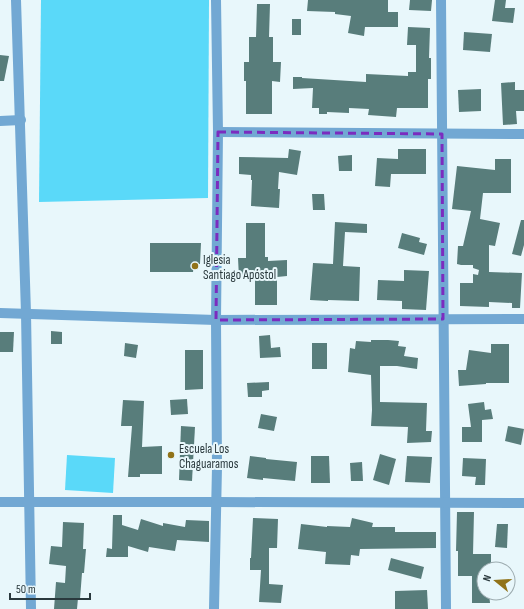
<svg xmlns="http://www.w3.org/2000/svg" width="524" height="609" font-family="'Sofia Sans Condensed',sans-serif">
<rect width="100%" height="100%" fill="#e8f7fb"/>
<!-- green -->
<g fill="#5ad9f9">
<path d="M41,0H209L208,198L39,202Z"/>
<path d="M67,455L115,458L113,493L65,490Z"/>
</g>
<!-- building -->
<g fill="#587d7b">
<path d="M308,0H388V12H398V27H365L364,36L348,33L351,16L335,14V12L307,11Z"/>
<path d="M410,0H432L431,11L409,10Z"/>
<path d="M495,0H506L505,8H515L513,23L492,21Z"/>
<path d="M257,4H270L269,37H273V62H281L280,82L272,81V114H246V81H244V62H249V37H256Z"/>
<rect x="292" y="19" width="9" height="16"/>
<path d="M408,27L430,28L429,58H431V79H428V108H397L396,117L368,115L369,109L349,108V113L327,112V114H319V108H312L313,88L293,89V77H302V78L366,82V74L408,76V72H416V45H407Z"/>
<path d="M464,32L492,34L490,52L463,50Z"/>
<path d="M0,55L9,56L4,81H0Z"/>
<path d="M515,82V90H524V111H516L517,124L503,125L501,83Z"/>
<path d="M481,89V111L459,112L458,90Z"/>
<path d="M289,149L301,151L297,175L279,172L278,189H280L279,208L251,206L252,180H251V175L239,174V157L288,158Z"/>
<path d="M398,149H426V174H391L390,187L375,186L377,158L398,159Z"/>
<path d="M352,155V171H339L338,156Z"/>
<path d="M495,159H511V193H483L480,219L500,223L495,246L489,245V272L522,273L520,308H512V303L489,302V307L460,306V283H473V274L478,275L479,270L473,268V265H461L457,264L458,246H463L471,211L452,209L457,166L495,170Z"/>
<path d="M312,194H324L325,210H313Z"/>
<path d="M521,220H524V245L521,256L512,254Z"/>
<path d="M335,222L367,224V233L345,232L343,266L360,267L359,301L328,300V301L310,300L313,263L333,264Z"/>
<path d="M246,223H265V257H268V261L287,260V276L277,277V305H255V278H239L238,258H246Z"/>
<path d="M402,233L420,238L419,242L427,244L424,255L398,248Z"/>
<path d="M150,243H201L200,264H194L193,272H150Z"/>
<path d="M404,270L429,271L426,310L402,309V301L377,300L378,280L404,281Z"/>
<path d="M51,331L62,332V344H51Z"/>
<path d="M0,332H14L13,352H0Z"/>
<path d="M270,335L271,348L280,347L281,357L260,358L259,336Z"/>
<path d="M371,340H388L399,341L398,346L406,347L404,356L418,358L417,369L397,366H380V402L427,403L426,431H432L431,442L407,443L408,427L371,426L372,410L371,375L348,372L350,348L355,349L356,341L371,342Z"/>
<path d="M125,343L138,345L136,358L124,356Z"/>
<rect x="312" y="343" width="15" height="26"/>
<path d="M491,344H509V383H486V384L459,386L458,370H466L469,350L491,353Z"/>
<path d="M185,350H203V389L185,390Z"/>
<path d="M269,382V390L262,391V397H248L247,383Z"/>
<path d="M187,399L188,414L171,415L170,400Z"/>
<path d="M123,400L144,401L142,447L162,446V474H140V477H128L132,426H121Z"/>
<path d="M484,402L485,410L491,409L493,419L482,420V442H462V427H471L468,404Z"/>
<path d="M261,414L277,417L274,431L258,428Z"/>
<path d="M181,426L195,427L192,481L179,480Z"/>
<path d="M508,426L524,429L521,445L505,441Z"/>
<path d="M380,454L396,459L389,485L373,480Z"/>
<path d="M250,456L266,458V459L297,462L295,481L263,478V480L247,478Z"/>
<path d="M311,456H329L330,483H311Z"/>
<path d="M407,456L432,457L430,483L405,482Z"/>
<path d="M463,458L486,459L485,485H475L476,477L462,476Z"/>
<path d="M362,462L363,481H351L350,463Z"/>
<path d="M457,512H474L473,554H491V569H484V593H489L490,603H472V576H458V551H456Z"/>
<path d="M113,515H122V525L138,530L141,519L163,526V523L185,527L186,520L209,521V542L177,540L175,551L149,547L148,552L128,546V557H106L107,548L112,549Z"/>
<path d="M253,518L278,519L277,548H269V584L283,585L281,603L259,602L261,570H250V558H251Z"/>
<path d="M352,518L373,523L372,527H395V532H436V548L360,549L359,556L351,555L350,565L325,564L326,552L298,549L301,524L327,527V526L350,527Z"/>
<path d="M63,522L84,523L83,549H86L84,573H82L80,599L78,598L77,609H54L56,582L65,583L66,566L49,564L51,546L62,547Z"/>
<path d="M497,524H508L507,548L495,547Z"/>
<path d="M391,558L424,567L421,579L388,570Z"/>
<path d="M427,590L428,609H395V591Z"/>
</g>
<g fill="none" stroke-linecap="round" stroke-linejoin="round">
<!-- minor -->
<g stroke="#72a8d3" stroke-width="10">
<path d="M16,0L26,313L31,609"/>
<path d="M441,0L446,609"/>
<path d="M0,121L21,120"/>
<path d="M218,132L524,134"/>
<path d="M0,313L216,320L524,319"/>
<path d="M0,502H216L524,503"/>
<path d="M214,609L217,467L216,320L218,132L216,0"/>
</g>
</g>
<!-- marked area -->
<path fill="none" stroke="#7b2cbf" stroke-width="3" stroke-dasharray="8 5" stroke-linejoin="round" d="M218,132L442,134L443,319L216,320Z"/>
<!-- markers -->
<g fill="#917319" stroke="#e8f7fb" stroke-width="1.5">
<circle cx="195" cy="266" r="4"/>
<circle cx="171" cy="455" r="4"/>
</g>
<g text-anchor="middle" stroke-width="4" stroke-linejoin="round" paint-order="stroke">
<!-- poi labels -->
<g font-size="13" fill="#2a393d" stroke="#e8f7fb" text-anchor="start">
<text x="203" y="264">Iglesia<tspan x="203" dy="15">Santiago Apóstol</tspan></text>
<text x="179" y="453">Escuela Los<tspan x="179" dy="15">Chaguaramos</tspan></text>
</g>
</g>
<!-- north arrow -->
<g transform="translate(496 581) rotate(288)"><circle r="19" fill="#e8f7fb" stroke="#9cabaf"/>
<path d="M0-3L7 15L0 10L-7 15Z" fill="#917319"/>
<text y="-6" font-size="11" font-weight="bold" text-anchor="middle" fill="#2a393d">N</text>
</g>
<!-- scale -->
<path d="M10 593v6h80v-6" fill="none" stroke="#2a393d" stroke-width="2"/>
<text x="16" y="593" font-size="12" fill="#2a393d" stroke="#e8f7fb" stroke-width="3" paint-order="stroke">50 m</text>
</svg>
